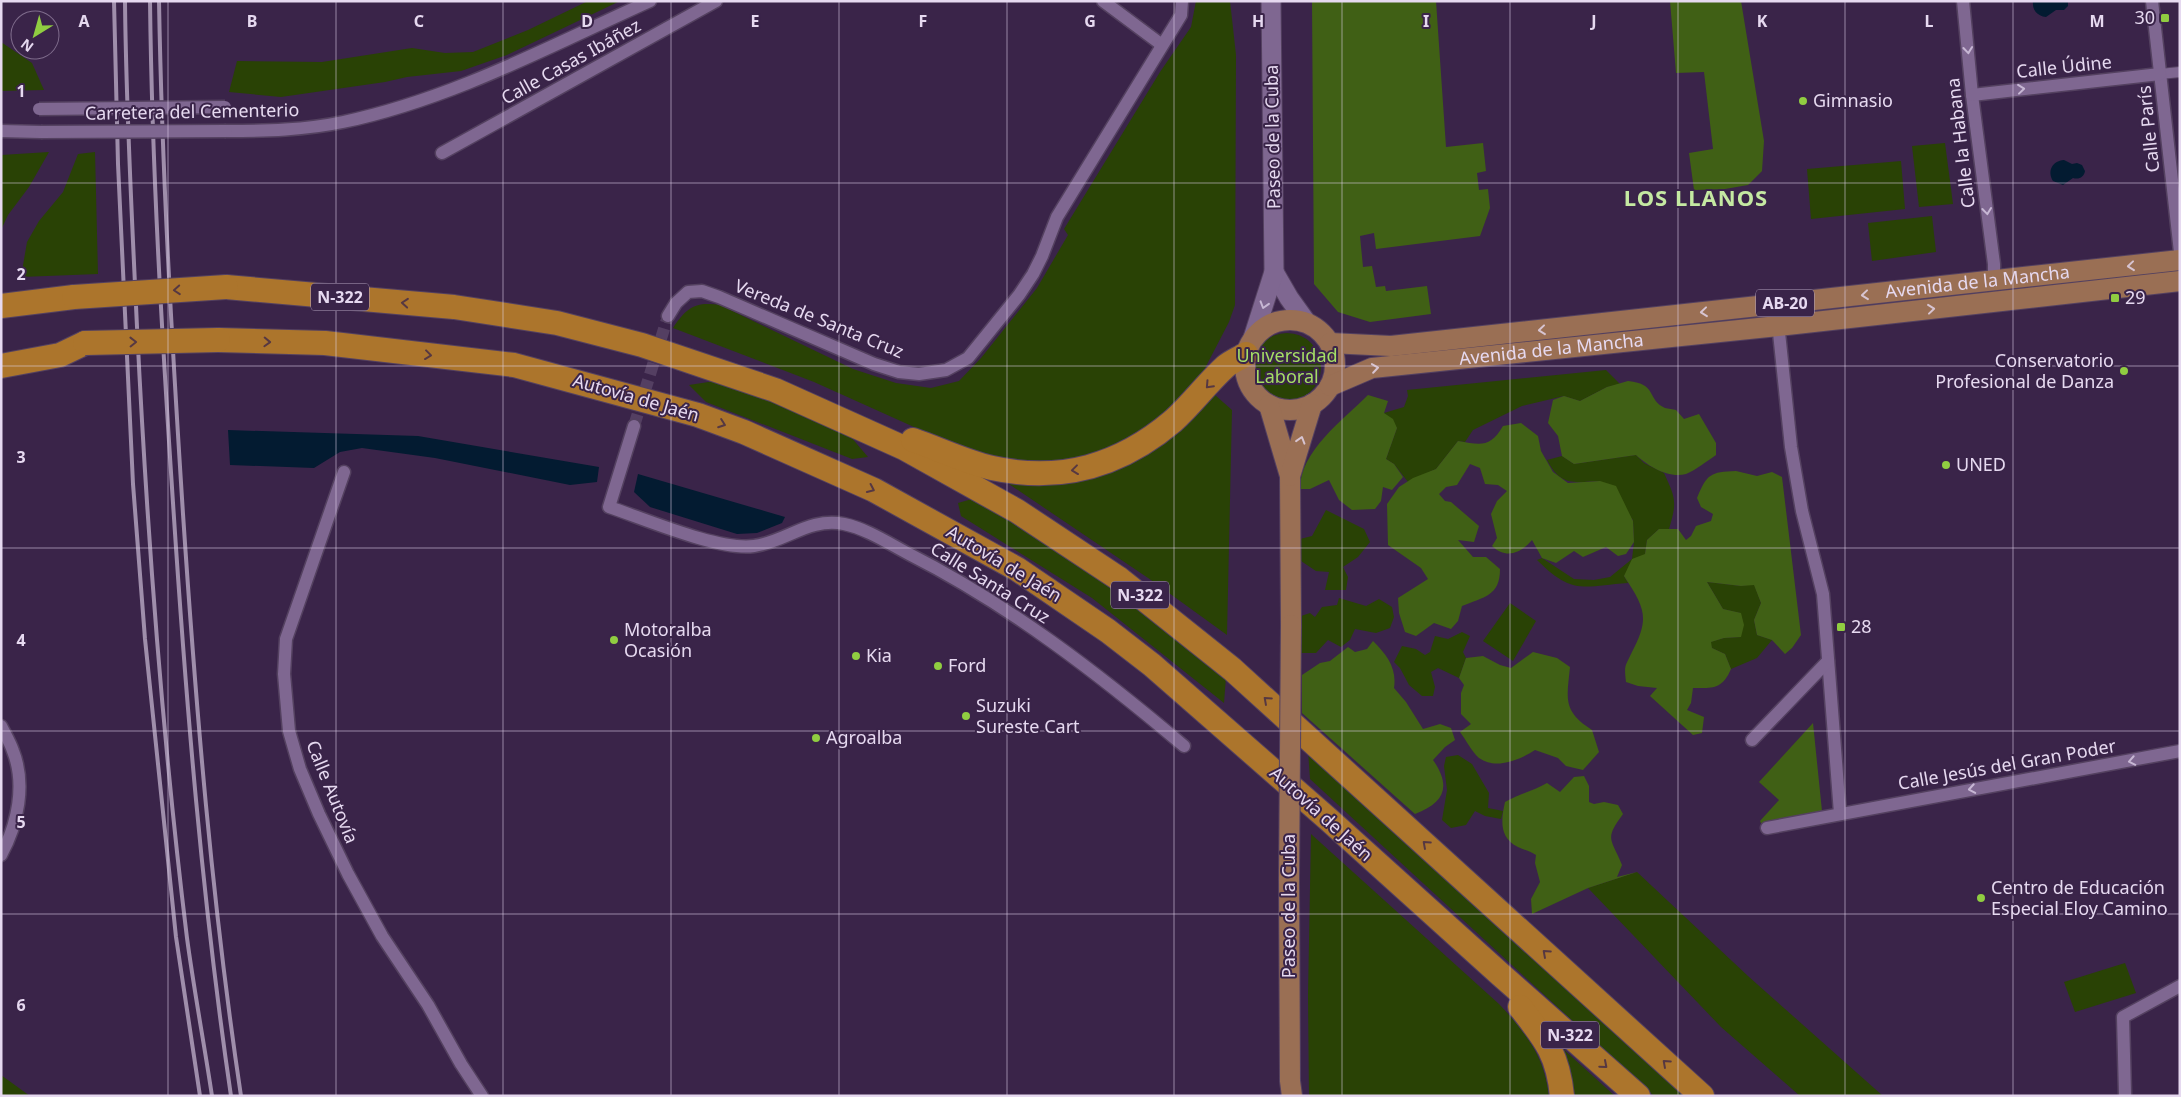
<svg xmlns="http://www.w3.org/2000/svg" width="2181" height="1097" font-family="'Noto Sans',sans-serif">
<rect width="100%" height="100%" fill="#3a2449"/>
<!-- green -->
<g fill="#294205">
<path d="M588,1H620L507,55L461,71L407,77L385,82L281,97L229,92L237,61L322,62L412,48L445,53L473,52L528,30Z"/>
<path d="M1196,1H1230L1236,55L1235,305L1229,322L1202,374L1173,407L1147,426L1118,443L1092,454L1061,461L1030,464L1005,462L954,445L814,382L673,328C686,308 695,301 720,305L853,369L896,383L931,388L959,381L981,358L1037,288L1068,235L1064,229L1160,72L1191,27Z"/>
<path d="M1,42L32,63L44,90L1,91Z"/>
<path d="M1945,143L1953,204L1919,207L1912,146Z"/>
<path d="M49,152L29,187L8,215L1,230V155Z"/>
<path d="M95,152L98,274L21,277L27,242L39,221L63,192L78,154Z"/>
<path d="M1901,161L1905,209L1811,219L1807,169Z"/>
<path d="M1932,216L1936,252L1872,261L1868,223Z"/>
<circle cx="1287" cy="367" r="34"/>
<path d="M1606,370L1620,384L1607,387L1580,401L1564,396L1522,406L1473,430L1465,442L1458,441L1436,469L1408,482L1394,464L1386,459L1397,428L1384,413L1404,407L1408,396L1407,390Z"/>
<path d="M715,381L776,403L851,437L868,457L852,459L706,402L689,385Z"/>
<path d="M1215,395L1232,410L1227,635L1151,580L1003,480L1174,434L1195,416Z"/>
<path d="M1636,455L1644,463L1664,473C1676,499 1677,502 1669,529H1659L1647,540L1645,554L1624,576L1628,583C1583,586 1573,596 1537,560L1542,558L1574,579L1594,580L1610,577L1632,559L1634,542L1633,520L1600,481C1574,482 1561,487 1547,460L1562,456L1574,464Z"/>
<path d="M972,499L1015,522L1086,568L1226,677L1224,703L1092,598L961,516L958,503Z"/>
<path d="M1326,510L1364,529L1370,542L1358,557L1343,567L1348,577L1346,590H1325L1329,572L1316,571L1301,561L1300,539L1312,536Z"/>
<path d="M1707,582L1741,586L1754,584L1761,603L1754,620L1757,635L1772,640L1757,658L1731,669L1725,654L1712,648L1710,642L1724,638L1741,637L1740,613L1723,609Z"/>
<path d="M1339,598L1366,606L1379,599L1392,607L1394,617L1390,628L1376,633L1355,629L1350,640L1341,647L1328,640L1316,653H1301V616L1310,613L1315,617L1322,607L1337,605Z"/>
<path d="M1510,603L1536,621L1513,661L1483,641Z"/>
<path d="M1462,632L1470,636L1463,652L1466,658L1459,678L1438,668L1431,672L1435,687L1433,696H1422L1409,685L1400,668L1394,662L1402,646L1416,649L1425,655L1430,652L1435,636L1448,639Z"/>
<path d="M1308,750L1689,1096H1654L1310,779Z"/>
<path d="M1458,755L1472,764L1489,793L1488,808L1503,811L1501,819L1485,816L1475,811L1466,825L1451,828L1442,820L1447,790L1444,766L1446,757Z"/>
<path d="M1311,834L1499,1004C1526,1033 1544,1055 1549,1096H1309L1308,995Z"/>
<path d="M1637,872L1748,976L1883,1096H1800L1721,1027L1588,888Z"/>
<path d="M2125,963L2136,993L2075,1012L2064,982Z"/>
<path d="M1562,1048L1615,1096H1572Z"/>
<path d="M1,1075L30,1096H1Z"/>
</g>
<!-- forest -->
<g fill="#406015">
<path d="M1312,1H1436L1446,147L1483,143L1486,171L1477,173L1479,190L1488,189L1490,208L1480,236L1376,249L1374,233L1360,236L1363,267L1372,266L1376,287L1385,286L1386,291L1427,286L1431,314L1370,322L1338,312L1314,284Z"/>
<path d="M1670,1H1741L1764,141L1762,171L1748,185L1725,189L1694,190L1689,153L1713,149L1704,72L1676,73Z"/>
<path d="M1628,381C1658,384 1646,399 1665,408C1668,409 1673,409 1676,410L1684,419L1699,414L1716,443V455C1707,461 1696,470 1686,474C1669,479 1648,466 1636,455L1574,464L1562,456L1558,436L1548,423L1553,400L1564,396L1580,401L1607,387Z"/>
<path d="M1368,395L1388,401L1384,413L1393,419L1397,428L1386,459L1394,464L1403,477L1392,490L1383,487L1381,501L1375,509L1352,510L1339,500L1329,480L1310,489H1300C1300,451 1343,420 1368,395Z"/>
<path d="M1521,423L1538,436L1541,451L1553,472L1568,483L1600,481L1616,486L1633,521L1634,542L1626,554L1618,556L1606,547L1583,557L1574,551L1556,563L1542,558L1532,540C1520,554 1506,559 1492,546L1497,538L1491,514L1497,501L1507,491L1498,485L1485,484L1480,468L1470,464L1457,485L1446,487L1439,494L1445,501L1451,502L1479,526L1474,542L1458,540L1473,557H1486L1500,569C1500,596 1484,597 1462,606L1458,621L1451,629L1434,623L1416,636L1405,632L1399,613L1398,598L1428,579L1421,568L1388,545L1387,504L1399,487L1413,478L1436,469L1458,441C1481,445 1490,448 1503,426Z"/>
<path d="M1736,471L1757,476L1772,472L1782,477L1801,635L1792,648L1785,654L1772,640L1757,635L1754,620L1761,603L1754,585L1741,586L1707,582L1723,609L1741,613L1744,625L1741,637L1724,638L1711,642L1712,648L1725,654L1731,669C1722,690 1712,688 1693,688L1691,703L1687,710L1704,717L1702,733L1693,735L1650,696L1657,688L1638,686L1626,682C1624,664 1625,667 1632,652C1650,618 1645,608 1624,576L1632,559L1645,554L1647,540L1659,529H1678L1686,540L1691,536L1696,526L1711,521L1713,514L1701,507L1697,498C1707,474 1710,472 1736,471Z"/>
<path d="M1373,641C1387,655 1397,668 1394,688L1406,702L1423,729L1440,724L1451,728L1455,740L1445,747L1433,760C1452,787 1444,803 1415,814L1302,713V675L1320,663L1330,661L1348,647L1355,652L1367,649Z"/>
<path d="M1533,652L1557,658L1570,667C1567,698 1562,711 1592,730L1599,752L1583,770L1566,766L1558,758L1535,750C1520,760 1496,770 1479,758C1472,752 1466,740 1460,732L1471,724L1461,714V693L1464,685L1459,678L1466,658L1483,656L1500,665L1511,668Z"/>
<path d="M1813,723L1822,811L1762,825L1760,821L1779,800L1759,782Z"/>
<path d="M1584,776L1589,786V802L1594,804L1604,802L1618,805L1623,814C1604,840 1611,838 1622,865L1617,877L1613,878L1637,872L1588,888L1532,914L1531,899L1540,882L1535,863L1536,855C1530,851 1524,850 1518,847C1499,838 1501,820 1505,802C1519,794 1533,791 1547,783L1560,792L1574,777Z"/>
</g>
<!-- water -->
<g fill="#031b31">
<path d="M2033,1H2068V6L2064,10H2056L2046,17C2037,16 2032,10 2033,1Z"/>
<path d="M2064,160L2072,164L2077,163L2082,165L2085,171C2084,177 2079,180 2073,178L2063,185L2053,181C2047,171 2052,161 2064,160Z"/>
<path d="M228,430L418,436L599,467L597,482L570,485L435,458L362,448L340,452L314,468L230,465Z"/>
<path d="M638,474L785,517L782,523L757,533L737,534L650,507L634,492Z"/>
</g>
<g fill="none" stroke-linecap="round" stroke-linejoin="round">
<!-- minor-tunnel -->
<path stroke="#543f62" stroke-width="12" stroke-dasharray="12 6" stroke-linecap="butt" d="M634,426L668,316"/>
<defs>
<path id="pedestrian" d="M2160,74L2180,72"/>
<g id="minor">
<path d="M1103,1L1162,45"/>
<path d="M1963,1L1972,95L1994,264V281"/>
<path d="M2152,1L2180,252"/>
<path d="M1972,95L2160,74"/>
<path d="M1,131L41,132"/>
<path d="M226,131C266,131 305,130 343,122C452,99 550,46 650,1"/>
<path d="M442,153L716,1"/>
<path d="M1776,304L1791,447L1802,511L1823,594L1840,813"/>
<path d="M668,316L676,303L688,292L702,291L719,297L874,364L899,372L919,374L946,370L968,358L1019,295L1033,274L1042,256L1057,217L1181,15L1182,1"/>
<path d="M634,426L609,507C645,519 719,551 754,546C786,542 809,517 844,524C867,529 888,543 909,554C1008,604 1099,674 1184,746"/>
<path d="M344,472L286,639L284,674L289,731L300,769L319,814L348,874L382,936L428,1005L461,1064L482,1096"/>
<path d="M1,726C5,734 10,742 13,751C26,784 18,824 1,855"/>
<path d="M1752,740L1828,661"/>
<path d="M1767,828L2180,751"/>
<path d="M2125,1094L2123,1017L2180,986"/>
</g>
<g id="secondary">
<path d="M1274,272L1289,298L1307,323"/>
<path d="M1253,338L1274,272L1271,1"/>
</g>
<g id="primary">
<circle cx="1290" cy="365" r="45"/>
<path id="s1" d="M1330,343L1391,346L2180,260"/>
<path id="s2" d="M1330,386L1372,368L1778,326L2180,281"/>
<path d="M1269,405L1290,476L1291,625"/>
<path d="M1290,476L1312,404"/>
<path d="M1289,880L1290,1081L1292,1096"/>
</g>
<g id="motorway">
<path d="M226,287L454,307L557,323L642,345L775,390L904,448L1017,511L1118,578L1232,669L1702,1096"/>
<path d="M1,306L74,297"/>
<path d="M218,340L325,343L514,365L698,415L744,432L874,490L1017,569L1108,631L1152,665L1328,819L1501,975L1638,1096"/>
<path d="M1,366L60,355L85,343"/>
<path d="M913,440C939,449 966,462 992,468C1061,483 1120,466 1173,421C1192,404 1207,383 1226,366C1232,361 1240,358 1246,354"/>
<path d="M1520,1007C1545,1039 1558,1054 1562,1096"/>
</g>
</defs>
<!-- pedestrian casing -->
<use href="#pedestrian" stroke="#544160" stroke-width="12"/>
<!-- minor casing -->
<use href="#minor" stroke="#544160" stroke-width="15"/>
<!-- secondary casing -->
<use href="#secondary" stroke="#544160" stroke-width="21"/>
<!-- primary casing -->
<use href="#primary" stroke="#544160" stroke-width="22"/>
<!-- motorway casing -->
<use href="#motorway" stroke="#544160" stroke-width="26"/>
<!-- pedestrian -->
<use href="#pedestrian" stroke="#7f6791" stroke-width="10"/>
<!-- minor -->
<use href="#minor" stroke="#7f6791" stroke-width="12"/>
<!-- secondary -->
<use href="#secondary" stroke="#7f6791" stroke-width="19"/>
<!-- primary -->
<use href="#primary" stroke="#9a6f54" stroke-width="20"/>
<!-- motorway -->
<use href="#motorway" stroke="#ac752c" stroke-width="24"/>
<!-- rail -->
<g stroke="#9f8eab" stroke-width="4">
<path d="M114,1L118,164L133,484L145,639L176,937L200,1096"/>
<path d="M125,1C126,110 132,218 137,327C147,531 162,735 187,938C194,990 204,1043 212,1096"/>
<path d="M150,1C152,169 162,336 173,503C186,701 202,899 231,1096"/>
<path d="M159,1C162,172 172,343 183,514C196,708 212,903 241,1096"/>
</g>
<defs>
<g id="minor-bridge">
<path d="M39,109L225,107"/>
<path d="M41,132L226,131"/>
</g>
<path id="primary-bridge" d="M1289,880L1291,625"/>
<g id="motorway-bridge">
<path d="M74,297L226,287"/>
<path d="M85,343L218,340"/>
</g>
</defs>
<!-- minor-bridge casing -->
<use href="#minor-bridge" stroke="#544160" stroke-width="15" stroke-linecap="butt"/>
<!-- primary-bridge casing -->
<use href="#primary-bridge" stroke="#544160" stroke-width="22" stroke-linecap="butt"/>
<!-- motorway-bridge casing -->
<use href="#motorway-bridge" stroke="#544160" stroke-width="26" stroke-linecap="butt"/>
<!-- minor-bridge -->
<use href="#minor-bridge" stroke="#7f6791" stroke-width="12"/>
<!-- primary-bridge -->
<use href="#primary-bridge" stroke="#9a6f54" stroke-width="20"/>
<!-- motorway-bridge -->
<use href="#motorway-bridge" stroke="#ac752c" stroke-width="24"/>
</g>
<!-- one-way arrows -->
<defs><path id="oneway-chevron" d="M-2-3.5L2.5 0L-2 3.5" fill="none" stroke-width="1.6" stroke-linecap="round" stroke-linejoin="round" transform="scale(1.25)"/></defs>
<g stroke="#c7b7d4">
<use href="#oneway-chevron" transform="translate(1968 50) rotate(84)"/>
<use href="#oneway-chevron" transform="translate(2021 89) rotate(-6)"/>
<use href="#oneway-chevron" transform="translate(1987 211) rotate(83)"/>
<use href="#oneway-chevron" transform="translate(1264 305) rotate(107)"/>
<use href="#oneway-chevron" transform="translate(2132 761) rotate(169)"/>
<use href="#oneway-chevron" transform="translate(1972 789) rotate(170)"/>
</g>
<g stroke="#d7c4d1">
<use href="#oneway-chevron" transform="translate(2131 266) rotate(174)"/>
<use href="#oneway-chevron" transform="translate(1865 295) rotate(174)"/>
<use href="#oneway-chevron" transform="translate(1931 309) rotate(-6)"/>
<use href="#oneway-chevron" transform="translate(1704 312) rotate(174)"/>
<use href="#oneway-chevron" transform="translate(1542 330) rotate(174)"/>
<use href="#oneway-chevron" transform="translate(1375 368) rotate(-8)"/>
<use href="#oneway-chevron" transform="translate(1301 440) rotate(-73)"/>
</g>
<g stroke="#563842">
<use href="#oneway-chevron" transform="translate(177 290) rotate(176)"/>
<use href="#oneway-chevron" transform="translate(405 303) rotate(-175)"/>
<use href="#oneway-chevron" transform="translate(133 342) rotate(-1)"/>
<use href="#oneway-chevron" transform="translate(267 342) rotate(2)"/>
<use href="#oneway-chevron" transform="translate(428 355) rotate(7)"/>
<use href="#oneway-chevron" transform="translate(1209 385) rotate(133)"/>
<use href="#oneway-chevron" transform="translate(722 424) rotate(20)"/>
<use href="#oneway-chevron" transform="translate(1075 470) rotate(173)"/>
<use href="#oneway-chevron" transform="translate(871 489) rotate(25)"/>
<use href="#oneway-chevron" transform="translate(1267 700) rotate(-138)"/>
<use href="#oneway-chevron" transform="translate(1426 844) rotate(-138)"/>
<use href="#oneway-chevron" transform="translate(1546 953) rotate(-138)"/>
<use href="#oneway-chevron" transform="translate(1666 1063) rotate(-138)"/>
<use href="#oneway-chevron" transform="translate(1604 1065) rotate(41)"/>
</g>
<!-- grid -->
<path fill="none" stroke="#e6d9f0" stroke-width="1" stroke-opacity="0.55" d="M168,1V1096M336,1V1096M503,1V1096M671,1V1096M839,1V1096M1007,1V1096M1174,1V1096M1342,1V1096M1510,1V1096M1678,1V1096M1845,1V1096M2013,1V1096M1,183H2180M1,366H2180M1,548H2180M1,731H2180M1,914H2180"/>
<!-- markers -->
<g fill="#90cd41" stroke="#3a2449" stroke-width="2">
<rect x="2160" y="13" width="10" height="10" rx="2.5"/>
<circle cx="1803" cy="101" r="5"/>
<rect x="2110" y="293" width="10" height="10" rx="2.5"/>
<circle cx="2124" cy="371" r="5"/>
<circle cx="1946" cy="465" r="5"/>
<rect x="1836" y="622" width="10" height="10" rx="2.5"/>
<circle cx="614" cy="640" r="5"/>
<circle cx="856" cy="656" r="5"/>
<circle cx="938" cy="666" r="5"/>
<circle cx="966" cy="716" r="5"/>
<circle cx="816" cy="738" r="5"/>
<circle cx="1981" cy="898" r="5"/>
</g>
<g text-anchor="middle" stroke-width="4" stroke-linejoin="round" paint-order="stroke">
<!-- shield labels -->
<g fill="#3a2449" stroke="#b2a3be" stroke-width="1">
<rect x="311" y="283.5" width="58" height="27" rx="4"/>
<rect x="1756" y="289.5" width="58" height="27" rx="4"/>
<rect x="1111" y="581.5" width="58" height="27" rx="4"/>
<rect x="1541" y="1021.5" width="58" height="27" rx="4"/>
</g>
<g font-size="16" font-weight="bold" fill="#e6d9f0">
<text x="340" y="303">N-322</text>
<text x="1785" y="309">AB-20</text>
<text x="1140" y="601">N-322</text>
<text x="1570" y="1041">N-322</text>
</g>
<!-- poi labels -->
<g font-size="18" fill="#e6d9f0" stroke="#3a2449" text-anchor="start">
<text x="2155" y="24" text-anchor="end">30</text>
<text x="1813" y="107">Gimnasio</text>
<text x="2125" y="304">29</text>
<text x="2114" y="367" text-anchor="end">Conservatorio<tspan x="2114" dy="21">Profesional de Danza</tspan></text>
<text x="1956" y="471">UNED</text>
<text x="1851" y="633">28</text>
<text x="624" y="636">Motoralba<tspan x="624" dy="21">Ocasión</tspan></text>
<text x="866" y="662">Kia</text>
<text x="948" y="672">Ford</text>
<text x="976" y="712">Suzuki<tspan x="976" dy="21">Sureste Cart</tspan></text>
<text x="826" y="744">Agroalba</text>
<text x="1991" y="894">Centro de Educación<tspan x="1991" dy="21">Especial Eloy Camino</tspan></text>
</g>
<!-- street labels -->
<g font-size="18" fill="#e6d9f0" stroke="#3a2449">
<text transform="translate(571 62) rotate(-29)" y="6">Calle Casas Ibáñez</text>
<text transform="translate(2064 67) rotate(-6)" y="6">Calle Údine</text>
<text transform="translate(192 112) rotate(-1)" y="6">Carretera del Cementerio</text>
<text transform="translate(2149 129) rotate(-96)" y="6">Calle París</text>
<text transform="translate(1273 137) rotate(-91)" y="6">Paseo de la Cuba</text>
<text transform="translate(1961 143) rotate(-97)" y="6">Calle la Habana</text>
<text dy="6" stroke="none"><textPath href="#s1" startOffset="651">Avenida de la Mancha</textPath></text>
<text transform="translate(819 319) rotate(22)" y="6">Vereda de Santa Cruz</text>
<text dy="6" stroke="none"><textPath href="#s2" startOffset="226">Avenida de la Mancha</textPath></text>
<text transform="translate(636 398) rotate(16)" y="6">Autovía de Jaén</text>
<text transform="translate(1004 564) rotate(31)" y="6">Autovía de Jaén</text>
<text transform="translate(990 583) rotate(32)" y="6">Calle Santa Cruz</text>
<text transform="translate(2007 765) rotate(-10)" y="6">Calle Jesús del Gran Poder</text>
<text transform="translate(332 792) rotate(68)" y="6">Calle Autovía</text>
<text transform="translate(1321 814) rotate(42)" y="6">Autovía de Jaén</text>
<text transform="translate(1289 906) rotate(-90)" y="6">Paseo de la Cuba</text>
</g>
<!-- park labels -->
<g font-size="18" fill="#a5df65" stroke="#3a2449">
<text x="1287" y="362">Universidad<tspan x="1287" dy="21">Laboral</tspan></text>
</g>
<!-- district labels -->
<g font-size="22" font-weight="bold" letter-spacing="1" fill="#c5e9a2" stroke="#3a2449">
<text x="1696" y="206">LOS LLANOS</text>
</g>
</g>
<g font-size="16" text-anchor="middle" font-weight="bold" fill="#e6d9f0" stroke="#3a2449" stroke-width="4" stroke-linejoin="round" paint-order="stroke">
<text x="84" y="27">A</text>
<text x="252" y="27">B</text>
<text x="419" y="27">C</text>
<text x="587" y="27">D</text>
<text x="755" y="27">E</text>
<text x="923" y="27">F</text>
<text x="1090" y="27">G</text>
<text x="1258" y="27">H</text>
<text x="1426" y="27">I</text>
<text x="1594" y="27">J</text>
<text x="1762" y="27">K</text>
<text x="1929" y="27">L</text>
<text x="2097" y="27">M</text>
<text x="21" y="97">1</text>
<text x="21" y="280">2</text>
<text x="21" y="463">3</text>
<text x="21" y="646">4</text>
<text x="21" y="828">5</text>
<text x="21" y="1011">6</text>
</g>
<!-- border -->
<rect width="2181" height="1097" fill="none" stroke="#e6d9f0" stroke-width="5"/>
<!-- north arrow -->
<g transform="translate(35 35) rotate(217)"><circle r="24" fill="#3a2449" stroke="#7f6c8c"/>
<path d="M0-4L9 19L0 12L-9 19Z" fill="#90cd41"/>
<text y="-8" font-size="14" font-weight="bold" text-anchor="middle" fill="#e6d9f0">N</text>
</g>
</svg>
